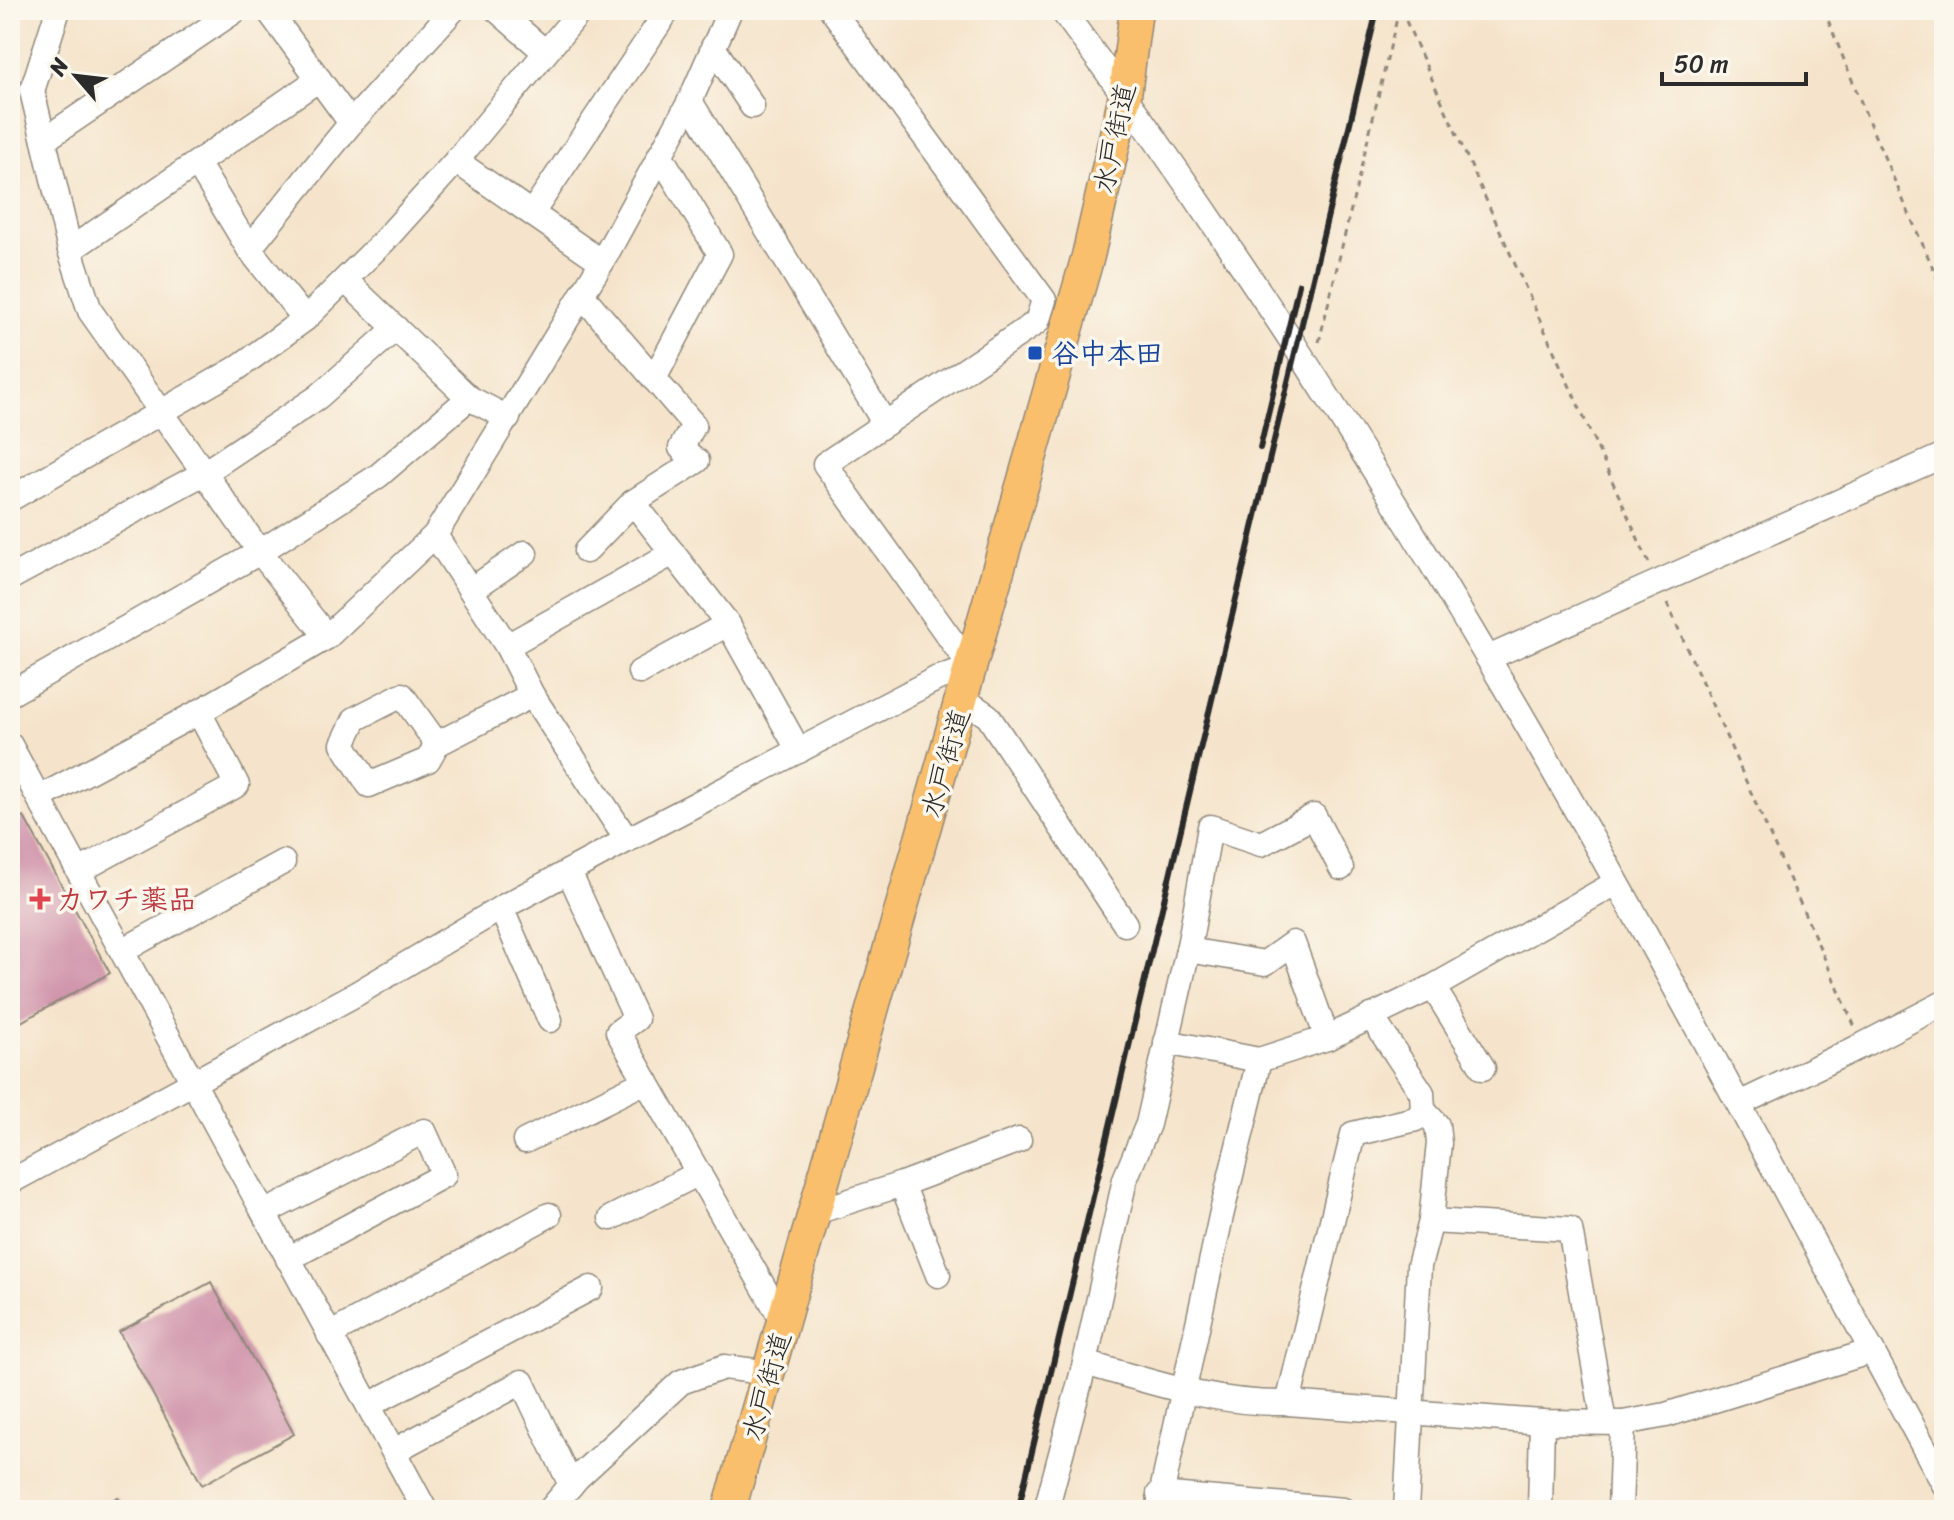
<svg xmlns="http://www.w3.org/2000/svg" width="1954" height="1520" font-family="Sriracha,'Klee One',sans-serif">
<rect width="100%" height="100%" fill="#fbf7ec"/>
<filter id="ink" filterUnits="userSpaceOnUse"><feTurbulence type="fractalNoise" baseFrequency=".0125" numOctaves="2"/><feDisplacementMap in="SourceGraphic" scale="16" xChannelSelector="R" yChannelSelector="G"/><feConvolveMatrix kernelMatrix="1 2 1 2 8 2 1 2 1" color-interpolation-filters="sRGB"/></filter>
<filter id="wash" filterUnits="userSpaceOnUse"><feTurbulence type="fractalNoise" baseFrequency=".006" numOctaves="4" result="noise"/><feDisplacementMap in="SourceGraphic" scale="32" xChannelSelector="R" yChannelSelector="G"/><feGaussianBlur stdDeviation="1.8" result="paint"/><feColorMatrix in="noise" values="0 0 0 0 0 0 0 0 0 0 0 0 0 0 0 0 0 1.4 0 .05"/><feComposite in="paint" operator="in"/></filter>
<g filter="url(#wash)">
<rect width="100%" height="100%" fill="#f5e4cb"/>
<g id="blocks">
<!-- building -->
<g fill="#d094ab">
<path d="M24,817L110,973L10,1028V825Z"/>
<path d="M211,1282L294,1434L202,1485L119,1332Z"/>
<path d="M118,1497L124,1510H95Z"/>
</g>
</g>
</g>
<g filter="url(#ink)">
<use href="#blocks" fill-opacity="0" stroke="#90887b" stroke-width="2"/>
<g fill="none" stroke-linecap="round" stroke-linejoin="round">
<defs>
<g id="minor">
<path d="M58,10L32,91L70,250L90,311L260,552L327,637"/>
<path d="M268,10L351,123L249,249L305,319"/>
<path d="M497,10L545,52"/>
<path d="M1062,10C1216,218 1358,437 1489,660C1649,930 1794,1209 1944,1484"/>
<path d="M713,47L752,106"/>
<path d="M690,101L885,424"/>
<path d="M351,123L453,10"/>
<path d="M44,140L236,10"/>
<path d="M456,161L602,262"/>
<path d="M197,163L249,249"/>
<path d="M532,213L668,10"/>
<path d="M70,250L319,79"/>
<path d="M345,280L469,398L508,418"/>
<path d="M582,295L694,425L681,448L697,461L633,502L586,551"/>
<path d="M654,379L720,254L660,155"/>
<path d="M10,499L236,369L305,319L384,241L456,161L581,10"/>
<path d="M633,502L728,624L799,751"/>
<path d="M435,535L507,646L532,695L627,840"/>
<path d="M10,578L204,473L318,397L396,328"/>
<path d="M471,590L525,553"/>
<path d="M507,646L673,553"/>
<path d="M1488,658L1944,455"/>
<path d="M640,672L728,624"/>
<path d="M10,694L260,552L378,476L469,398"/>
<path d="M963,699L988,716L1125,924"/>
<path d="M437,744L428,760L369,785L343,744L355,719L402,695L437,744L532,695"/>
<path d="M10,745L425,1510"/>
<path d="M39,798L199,712L327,637L435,535L602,262L690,101L730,10"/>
<path d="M79,871L237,785L199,712"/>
<path d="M569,872L636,1019L618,1032L784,1323"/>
<path d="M501,908L550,1020"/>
<path d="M1188,950L1265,963L1293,943L1327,1038"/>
<path d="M122,951L283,862"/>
<path d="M1433,987L1483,1068"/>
<path d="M1166,1042L1259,1060"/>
<path d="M1739,1104L1863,1045L1944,1003"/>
<path d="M525,1141L646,1081"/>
<path d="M10,1182L356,994L501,908L627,840L938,678L972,669L825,464L1037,322L1044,300L832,10"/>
<path d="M902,1184L938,1275"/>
<path d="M816,1212L902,1184L1019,1140"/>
<path d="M264,1213L424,1131L444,1175L288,1259"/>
<path d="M611,1218L699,1173"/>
<path d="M1431,1221L1570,1229L1604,1422"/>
<path d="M329,1335L549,1215"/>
<path d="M1085,1363C1155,1383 1214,1404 1288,1403L1542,1422L1623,1423L1666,1415L1872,1351"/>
<path d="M1288,1403L1353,1134L1416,1119L1423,1110L1422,1093L1371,1016"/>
<path d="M369,1405L591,1288"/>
<path d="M394,1451L522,1382L571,1485"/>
<path d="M1159,1494L1343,1510"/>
<path d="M550,1510L577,1478L681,1382L724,1367L770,1373"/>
<path d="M1046,1510L1085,1363L1125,1179L1148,1124L1190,941L1210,827L1261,844L1314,816L1341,868"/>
<path d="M1158,1510L1221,1216L1259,1060L1327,1038L1433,987L1616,883"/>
<path d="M1406,1510L1419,1266L1431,1221L1439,1143L1437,1125L1423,1110"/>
<path d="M1540,1510L1542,1422"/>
<path d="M1620,1510L1623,1423"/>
</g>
<path id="major" d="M729,1510L1088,256L1125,95L1136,10"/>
</defs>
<!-- minor casing -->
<use href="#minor" stroke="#90887b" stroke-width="27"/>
<!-- major casing -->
<use href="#major" stroke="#90887b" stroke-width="35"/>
<!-- path -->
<g stroke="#90887b" stroke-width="3" stroke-dasharray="6 6" stroke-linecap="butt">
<path d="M1401,10L1649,563"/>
<path d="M1824,10L1871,127L1944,293"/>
<path d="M1319,342L1399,10"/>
<path d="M1667,603L1855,1027"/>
</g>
<!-- minor -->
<use href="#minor" stroke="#fff" stroke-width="24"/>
<!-- major -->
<use href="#major" stroke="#f9bf6d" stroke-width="32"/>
<!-- rail -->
<g stroke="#2b2b2b" stroke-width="6">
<path d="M1260,448L1299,284"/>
<path d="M1018,1510L1377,10"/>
</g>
</g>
</g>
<!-- markers -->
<rect fill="#1a4fb4" stroke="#fbf7ec" stroke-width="3" x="1027" y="345" width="16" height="16" rx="4"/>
<path fill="#e0444e" stroke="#fbf7ec" stroke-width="3" d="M36 887h8v8h8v8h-8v8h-8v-8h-8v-8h8z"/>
<g text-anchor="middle" stroke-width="7" stroke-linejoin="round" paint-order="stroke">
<!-- street labels -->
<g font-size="28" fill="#2b2b2b" stroke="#fbf7ec">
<text transform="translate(1114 138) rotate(-78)" y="10">水戸街道</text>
<text transform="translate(945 763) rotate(-74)" y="10">水戸街道</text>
<text transform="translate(766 1386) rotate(-74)" y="10">水戸街道</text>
</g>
<!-- transit labels -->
<g font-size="28" font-weight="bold" fill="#164399" stroke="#fbf7ec" text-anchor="start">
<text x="1051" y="363">谷中本田</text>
</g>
<!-- health labels -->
<g font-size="28" font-weight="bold" fill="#be3a42" stroke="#fbf7ec" text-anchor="start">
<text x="56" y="909">カワチ薬品</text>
</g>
</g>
<!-- margin -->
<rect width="1954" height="1520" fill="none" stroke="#fbf7ec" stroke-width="40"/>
<!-- north arrow -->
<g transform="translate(76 76) rotate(298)" stroke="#fbf7ec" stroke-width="6" paint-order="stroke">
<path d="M0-6L14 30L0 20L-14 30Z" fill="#2b2b2b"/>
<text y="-12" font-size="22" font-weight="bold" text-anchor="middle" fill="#2b2b2b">N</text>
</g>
<!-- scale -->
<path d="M1662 72v12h144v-12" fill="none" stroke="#2b2b2b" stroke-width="4"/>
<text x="1674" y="72" font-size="24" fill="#2b2b2b" stroke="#fbf7ec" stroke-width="6" paint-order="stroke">50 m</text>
</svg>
